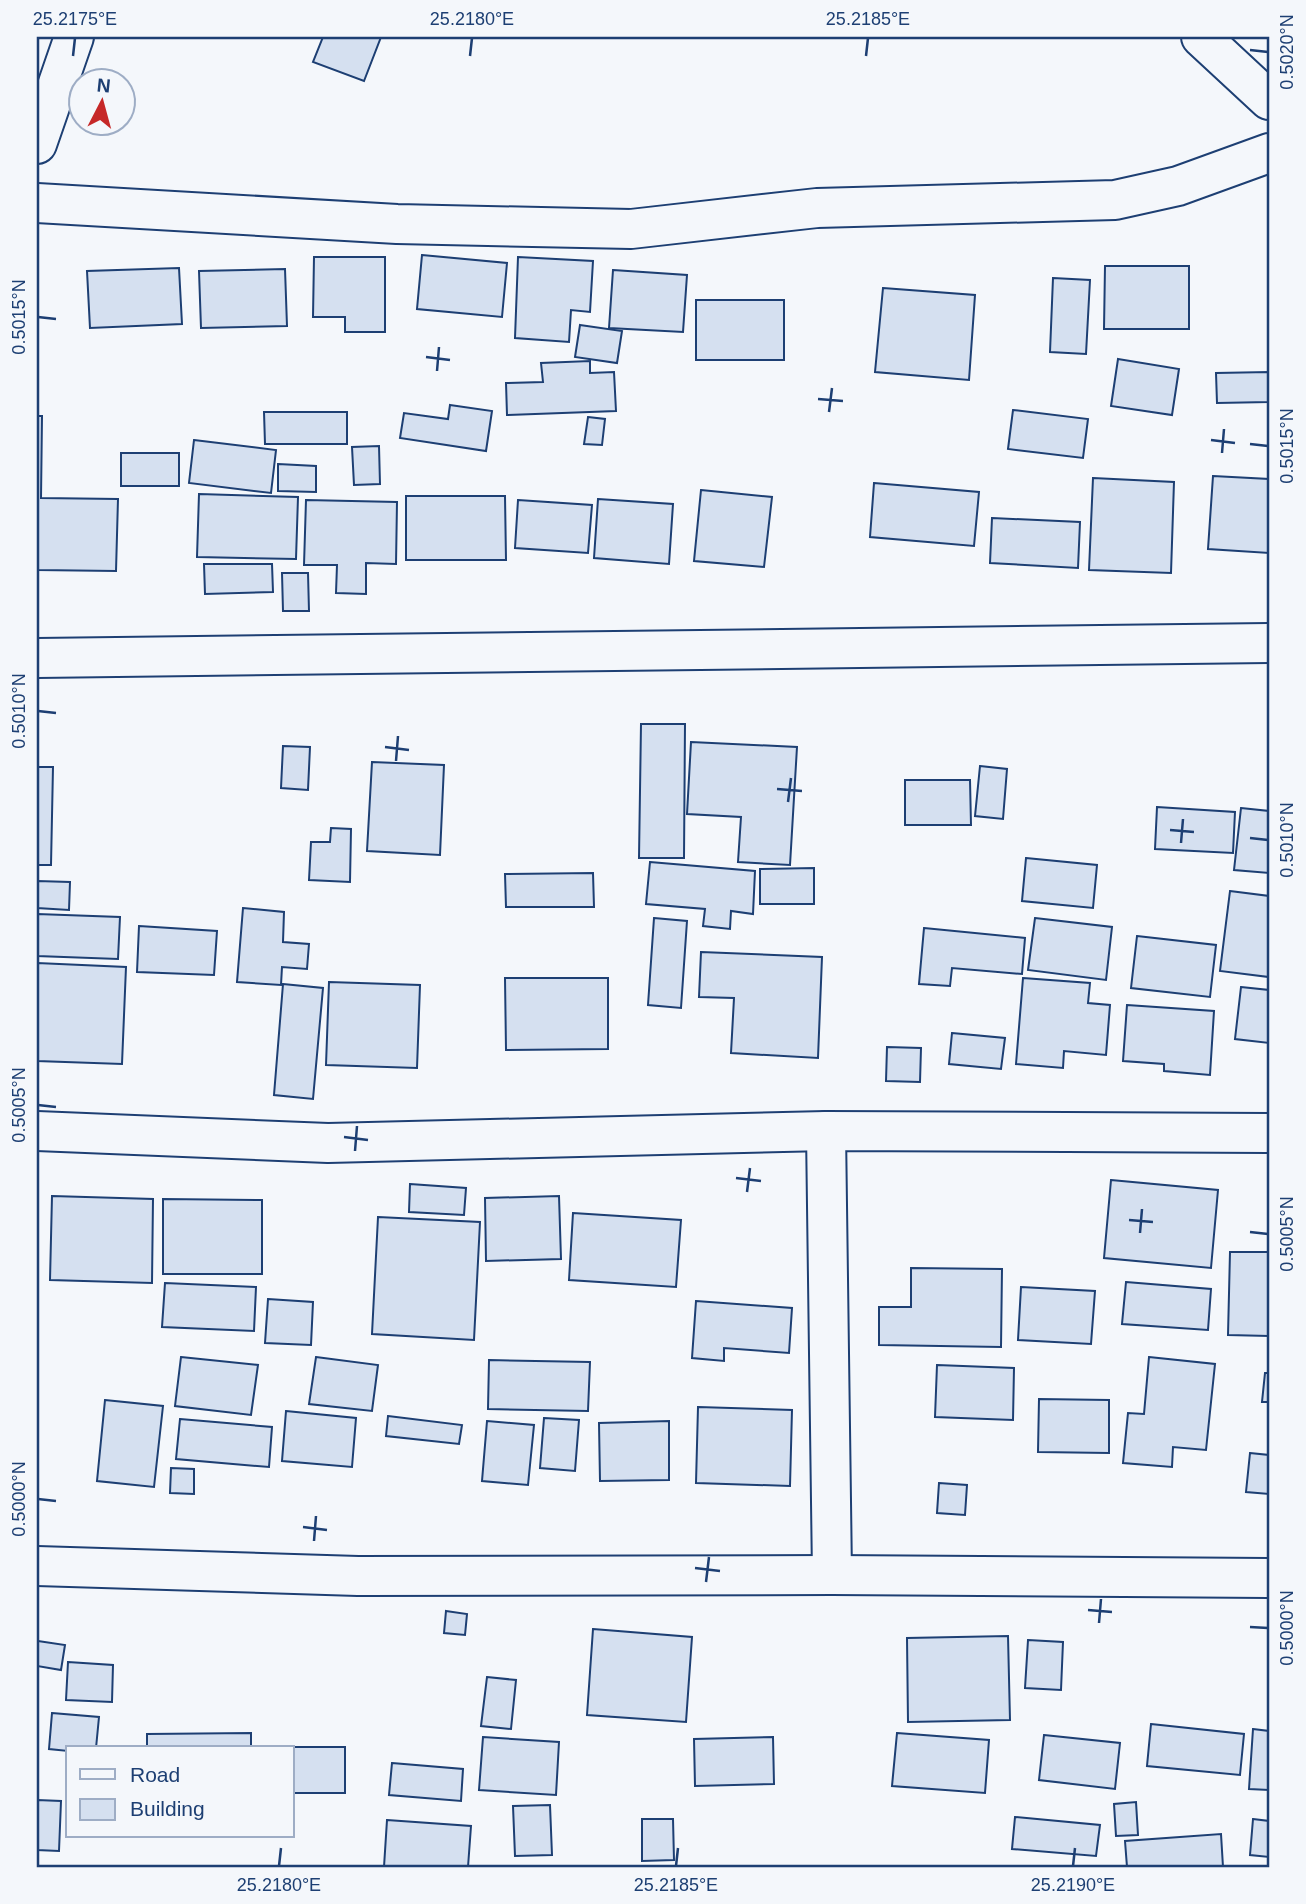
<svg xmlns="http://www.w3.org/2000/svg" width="1306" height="1904" font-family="Helvetica,sans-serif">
<rect width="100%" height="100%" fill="#f4f7fb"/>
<!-- building -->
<g fill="#d5e0f0" stroke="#1d3f73" stroke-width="2">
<path d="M323,37H381L364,81L313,62Z"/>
<path d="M422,255L507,263L502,317L417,309Z"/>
<path d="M314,257H385V332H345V317H313Z"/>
<path d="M518,257L593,261L590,312L571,310L569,342L515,338Z"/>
<path d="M1105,266H1189V329H1104Z"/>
<path d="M179,268L182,324L90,328L87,271Z"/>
<path d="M285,269L287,326L201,328L199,271Z"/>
<path d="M613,270L687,275L683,332L609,328Z"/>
<path d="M1053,278L1090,280L1086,354L1050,352Z"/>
<path d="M883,288L975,295L969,380L875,372Z"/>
<rect x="696" y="300" width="88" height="60"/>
<path d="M580,325L622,331L617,363L575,357Z"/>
<path d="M1118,359L1179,369L1172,415L1111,406Z"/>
<path d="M590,361V373L614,372L616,411L507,415L506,383L543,382L541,363Z"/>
<path d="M1269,372V402L1217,403L1216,373Z"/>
<path d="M450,405L492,411L486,451L400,438L404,413L448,419Z"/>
<path d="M1013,410L1088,419L1083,458L1008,449Z"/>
<path d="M264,412H347V444H265Z"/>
<path d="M37,416H42L41,498L118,499L116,571L37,570Z"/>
<path d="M588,417L605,419L602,445L584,444Z"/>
<path d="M194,440L276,450L271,493L189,483Z"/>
<path d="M379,446L380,484L354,485L352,447Z"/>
<rect x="121" y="453" width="58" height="33"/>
<path d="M278,464L316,466V492L278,491Z"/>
<path d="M1213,476L1269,479V553L1208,549Z"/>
<path d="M1093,478L1174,482L1171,573L1089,570Z"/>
<path d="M874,483L979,492L974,546L870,537Z"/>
<path d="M701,490L772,497L764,567L694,561Z"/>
<path d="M199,494L298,497L296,559L197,557Z"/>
<path d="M406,496H505L506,560H406Z"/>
<path d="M598,499L673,504L669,564L594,558Z"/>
<path d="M306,500L397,502L396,564L366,563V594L336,593L337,565H304Z"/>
<path d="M518,500L592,505L588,553L515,548Z"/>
<path d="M992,518L1080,522L1078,568L990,563Z"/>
<path d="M204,564H272L273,592L205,594Z"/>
<path d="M282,573H308L309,611H283Z"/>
<path d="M641,724H685L684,858H639Z"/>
<path d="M691,742L797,747L790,865L738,862L741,817L687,814Z"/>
<path d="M283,746L310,747L308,790L281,788Z"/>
<path d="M372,762L444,765L440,855L367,851Z"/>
<path d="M980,766L1007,769L1003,819L975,816Z"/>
<path d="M37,767H53L51,865H37Z"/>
<path d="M905,780H970L971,825H905Z"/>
<path d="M1157,807L1235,812L1233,853L1155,849Z"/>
<path d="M1241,808L1269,811V873L1234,870Z"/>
<path d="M331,828L351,829L350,882L309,880L311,842H330Z"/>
<path d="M1026,858L1097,865L1093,908L1022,901Z"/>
<path d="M650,862L755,871L753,914L731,911L730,929L703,926L705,909L646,904Z"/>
<path d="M814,868V904H760V869Z"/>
<path d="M593,873L594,907H506L505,874Z"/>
<path d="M37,881L70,882L69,910L37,908Z"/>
<path d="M1230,891L1269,896V977L1220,971Z"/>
<path d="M243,908L284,912L283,942L309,944L307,969L282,967L281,985L237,982Z"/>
<path d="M37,914L120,917L118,959L37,956Z"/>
<path d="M654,918L687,921L681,1008L648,1005Z"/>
<path d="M1035,918L1112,927L1106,980L1028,970Z"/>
<path d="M139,926L217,931L214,975L137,972Z"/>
<path d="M924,928L1025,938L1022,974L952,968L950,986L919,984Z"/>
<path d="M1137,936L1216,945L1210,997L1131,988Z"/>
<path d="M701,952L822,957L818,1058L731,1053L734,998L699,997Z"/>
<path d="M37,963L126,967L122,1064L37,1061Z"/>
<path d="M505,978H608V1049L506,1050Z"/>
<path d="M1023,978L1090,983L1088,1003L1110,1005L1106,1055L1064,1051L1063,1068L1016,1064Z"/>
<path d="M329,982L420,985L417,1068L326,1065Z"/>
<path d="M283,984L323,988L313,1099L274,1095Z"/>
<path d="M1241,987L1269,990V1043L1235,1039Z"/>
<path d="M1127,1005L1214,1011L1210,1075L1164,1071V1064L1123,1061Z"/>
<path d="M952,1033L1005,1038L1001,1069L949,1064Z"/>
<path d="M887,1047L921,1048L920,1082L886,1081Z"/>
<path d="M1111,1180L1218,1190L1211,1268L1104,1258Z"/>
<path d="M410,1184L466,1188L464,1215L409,1212Z"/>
<path d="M52,1196L153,1199L152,1283L50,1280Z"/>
<path d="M559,1196L561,1259L486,1261L485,1198Z"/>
<path d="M163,1199L262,1200V1274H163Z"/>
<path d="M573,1213L681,1220L676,1287L569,1280Z"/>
<path d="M378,1217L480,1222L474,1340L372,1334Z"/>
<path d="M1230,1252H1269V1336L1228,1335Z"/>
<path d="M911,1268L1002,1269L1001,1347L879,1345V1307H911Z"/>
<path d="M1126,1282L1211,1289L1208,1330L1122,1324Z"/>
<path d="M165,1283L256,1287L254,1331L162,1327Z"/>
<path d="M1021,1287L1095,1291L1091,1344L1018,1340Z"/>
<path d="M268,1299L313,1302L311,1345L265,1343Z"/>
<path d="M696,1301L792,1308L789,1353L724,1348V1361L692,1358Z"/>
<path d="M181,1357L258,1365L251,1415L175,1406Z"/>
<path d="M316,1357L378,1365L372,1411L309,1404Z"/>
<path d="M1149,1357L1215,1364L1206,1450L1173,1447L1172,1467L1123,1463L1128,1413L1144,1414Z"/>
<path d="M489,1360L590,1362L588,1411L488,1409Z"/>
<path d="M937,1365L1014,1368L1013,1420L935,1417Z"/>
<path d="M1265,1373H1269V1402H1262Z"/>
<path d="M1039,1399L1109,1400V1453L1038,1452Z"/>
<path d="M105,1400L163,1406L154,1487L97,1481Z"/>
<path d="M698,1407L792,1410L790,1486L696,1483Z"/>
<path d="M286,1411L356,1418L352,1467L282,1461Z"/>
<path d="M388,1416L462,1425L459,1444L386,1436Z"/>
<path d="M544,1418L579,1420L575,1471L540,1468Z"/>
<path d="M180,1419L272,1427L269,1467L176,1459Z"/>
<path d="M487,1421L534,1425L528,1485L482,1481Z"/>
<path d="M669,1421V1480L600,1481L599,1423Z"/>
<path d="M1250,1453L1269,1455V1494L1246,1492Z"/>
<path d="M171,1468L194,1469V1494L170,1493Z"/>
<path d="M939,1483L967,1485L965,1515L937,1513Z"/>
<path d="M446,1611L467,1614L465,1635L444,1633Z"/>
<path d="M593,1629L692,1637L686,1722L587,1715Z"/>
<path d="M1008,1636L1010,1720L908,1722L907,1638Z"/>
<path d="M1028,1640L1063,1642L1061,1690L1025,1688Z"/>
<path d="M38,1641L65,1645L61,1670L37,1666Z"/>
<path d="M68,1662L113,1665L112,1702L66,1700Z"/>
<path d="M487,1677L516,1680L511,1729L481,1726Z"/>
<path d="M52,1713L99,1717L96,1748H68V1751L49,1749Z"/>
<path d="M1151,1724L1244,1734L1240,1775L1147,1766Z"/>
<path d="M1253,1729L1269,1731V1790L1249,1789Z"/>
<path d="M251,1733V1748H147V1734Z"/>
<path d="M897,1733L989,1740L985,1793L892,1786Z"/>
<path d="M1044,1735L1120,1743L1115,1789L1039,1780Z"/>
<path d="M483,1737L559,1742L556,1795L479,1790Z"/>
<path d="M773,1737L774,1784L695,1786L694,1739Z"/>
<path d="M274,1747H345V1793H292V1748Z"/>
<path d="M392,1763L463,1769L461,1801L389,1795Z"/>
<path d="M37,1800L61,1801L59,1851L37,1850Z"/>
<path d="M1136,1802L1138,1835L1116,1836L1114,1804Z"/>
<path d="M550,1805L552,1855L515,1856L513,1806Z"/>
<path d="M1015,1817L1100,1825L1096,1856L1012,1849Z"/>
<path d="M642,1819H673L674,1860L642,1861Z"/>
<path d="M1253,1819L1269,1821V1857L1250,1855Z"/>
<path d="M387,1820L471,1826L468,1867H384Z"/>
<path d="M1221,1834L1223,1867H1127L1125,1841Z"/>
</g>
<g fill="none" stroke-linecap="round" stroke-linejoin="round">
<defs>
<g id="street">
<path d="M1201,37L1269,100"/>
<path d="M37,144L74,37"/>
<path d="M37,203L397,224L631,229L817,208L1115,200L1178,186L1269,153"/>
<path d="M37,658L1269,643"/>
<path d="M37,1131L328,1143L826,1131L1269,1133"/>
<path d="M826,1131L832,1575"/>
<path d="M37,1566L358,1576L832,1575L1269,1578"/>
</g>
</defs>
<!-- street casing -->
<use href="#street" stroke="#1d3f73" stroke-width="42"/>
<!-- street -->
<use href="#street" stroke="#f4f7fb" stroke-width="38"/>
</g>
<!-- ticks -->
<path fill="none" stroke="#1d3f73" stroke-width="2.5" d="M1250,50L1268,52M73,56L75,38M470,56L472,38M866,56L868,38M38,317L56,319M426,357L450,360M437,371L439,347M818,399L843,401M829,412L832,388M1211,440L1235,443M1250,444L1268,446M1222,453L1224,429M38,711L56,713M385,747L409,750M396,761L398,736M777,789L802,791M788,802L791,778M1170,830L1194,832M1250,838L1268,840M1181,843L1183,819M38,1105L56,1107M344,1137L368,1140M355,1151L357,1126M736,1178L761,1181M747,1192L750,1168M1129,1220L1153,1222M1250,1232L1268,1234M1140,1233L1142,1209M38,1499L56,1501M303,1527L327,1530M314,1541L316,1516M695,1568L720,1571M706,1582L709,1557M1088,1610L1112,1612M1099,1623L1101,1599M1250,1627L1268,1628M279,1866L281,1848M676,1866L678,1848M1073,1866L1075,1848"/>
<!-- border -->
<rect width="1306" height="1904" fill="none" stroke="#f4f7fb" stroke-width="77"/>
<!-- legend -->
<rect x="66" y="1746" width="228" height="91" fill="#f4f7fb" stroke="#9eadc5" stroke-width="2"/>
<rect x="80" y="1769" width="35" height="10" fill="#f4f7fb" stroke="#9eadc5" stroke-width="2"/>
<text x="130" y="1782" font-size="21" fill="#1d3f73">Road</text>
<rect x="80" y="1799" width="35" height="21" fill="#d5e0f0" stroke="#9eadc5" stroke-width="2"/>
<text x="130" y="1816" font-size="21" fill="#1d3f73">Building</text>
<!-- north arrow -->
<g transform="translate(102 102) rotate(6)"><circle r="33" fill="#f4f7fb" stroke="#9eadc5" stroke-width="2"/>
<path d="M0-5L12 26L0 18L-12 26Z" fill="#c62828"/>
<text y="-10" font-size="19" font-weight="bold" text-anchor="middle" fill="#1d3f73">N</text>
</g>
<rect x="38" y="38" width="1230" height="1828" fill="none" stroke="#1d3f73" stroke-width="2.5"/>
<g font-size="18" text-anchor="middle" fill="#1d3f73">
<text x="75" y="25">25.2175°E</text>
<text x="472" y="25">25.2180°E</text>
<text x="868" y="25">25.2185°E</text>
<text transform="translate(1287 52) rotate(-90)" y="6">0.5020°N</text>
<text transform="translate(19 317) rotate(-90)" y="6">0.5015°N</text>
<text transform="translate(1287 446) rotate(-90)" y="6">0.5015°N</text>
<text transform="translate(19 711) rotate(-90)" y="6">0.5010°N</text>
<text transform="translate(1287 840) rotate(-90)" y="6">0.5010°N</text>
<text transform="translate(19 1105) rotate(-90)" y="6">0.5005°N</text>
<text transform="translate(1287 1234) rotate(-90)" y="6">0.5005°N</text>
<text transform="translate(19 1499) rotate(-90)" y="6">0.5000°N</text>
<text transform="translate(1287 1628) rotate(-90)" y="6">0.5000°N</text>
<text x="279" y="1891">25.2180°E</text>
<text x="676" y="1891">25.2185°E</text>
<text x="1073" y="1891">25.2190°E</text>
</g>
</svg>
